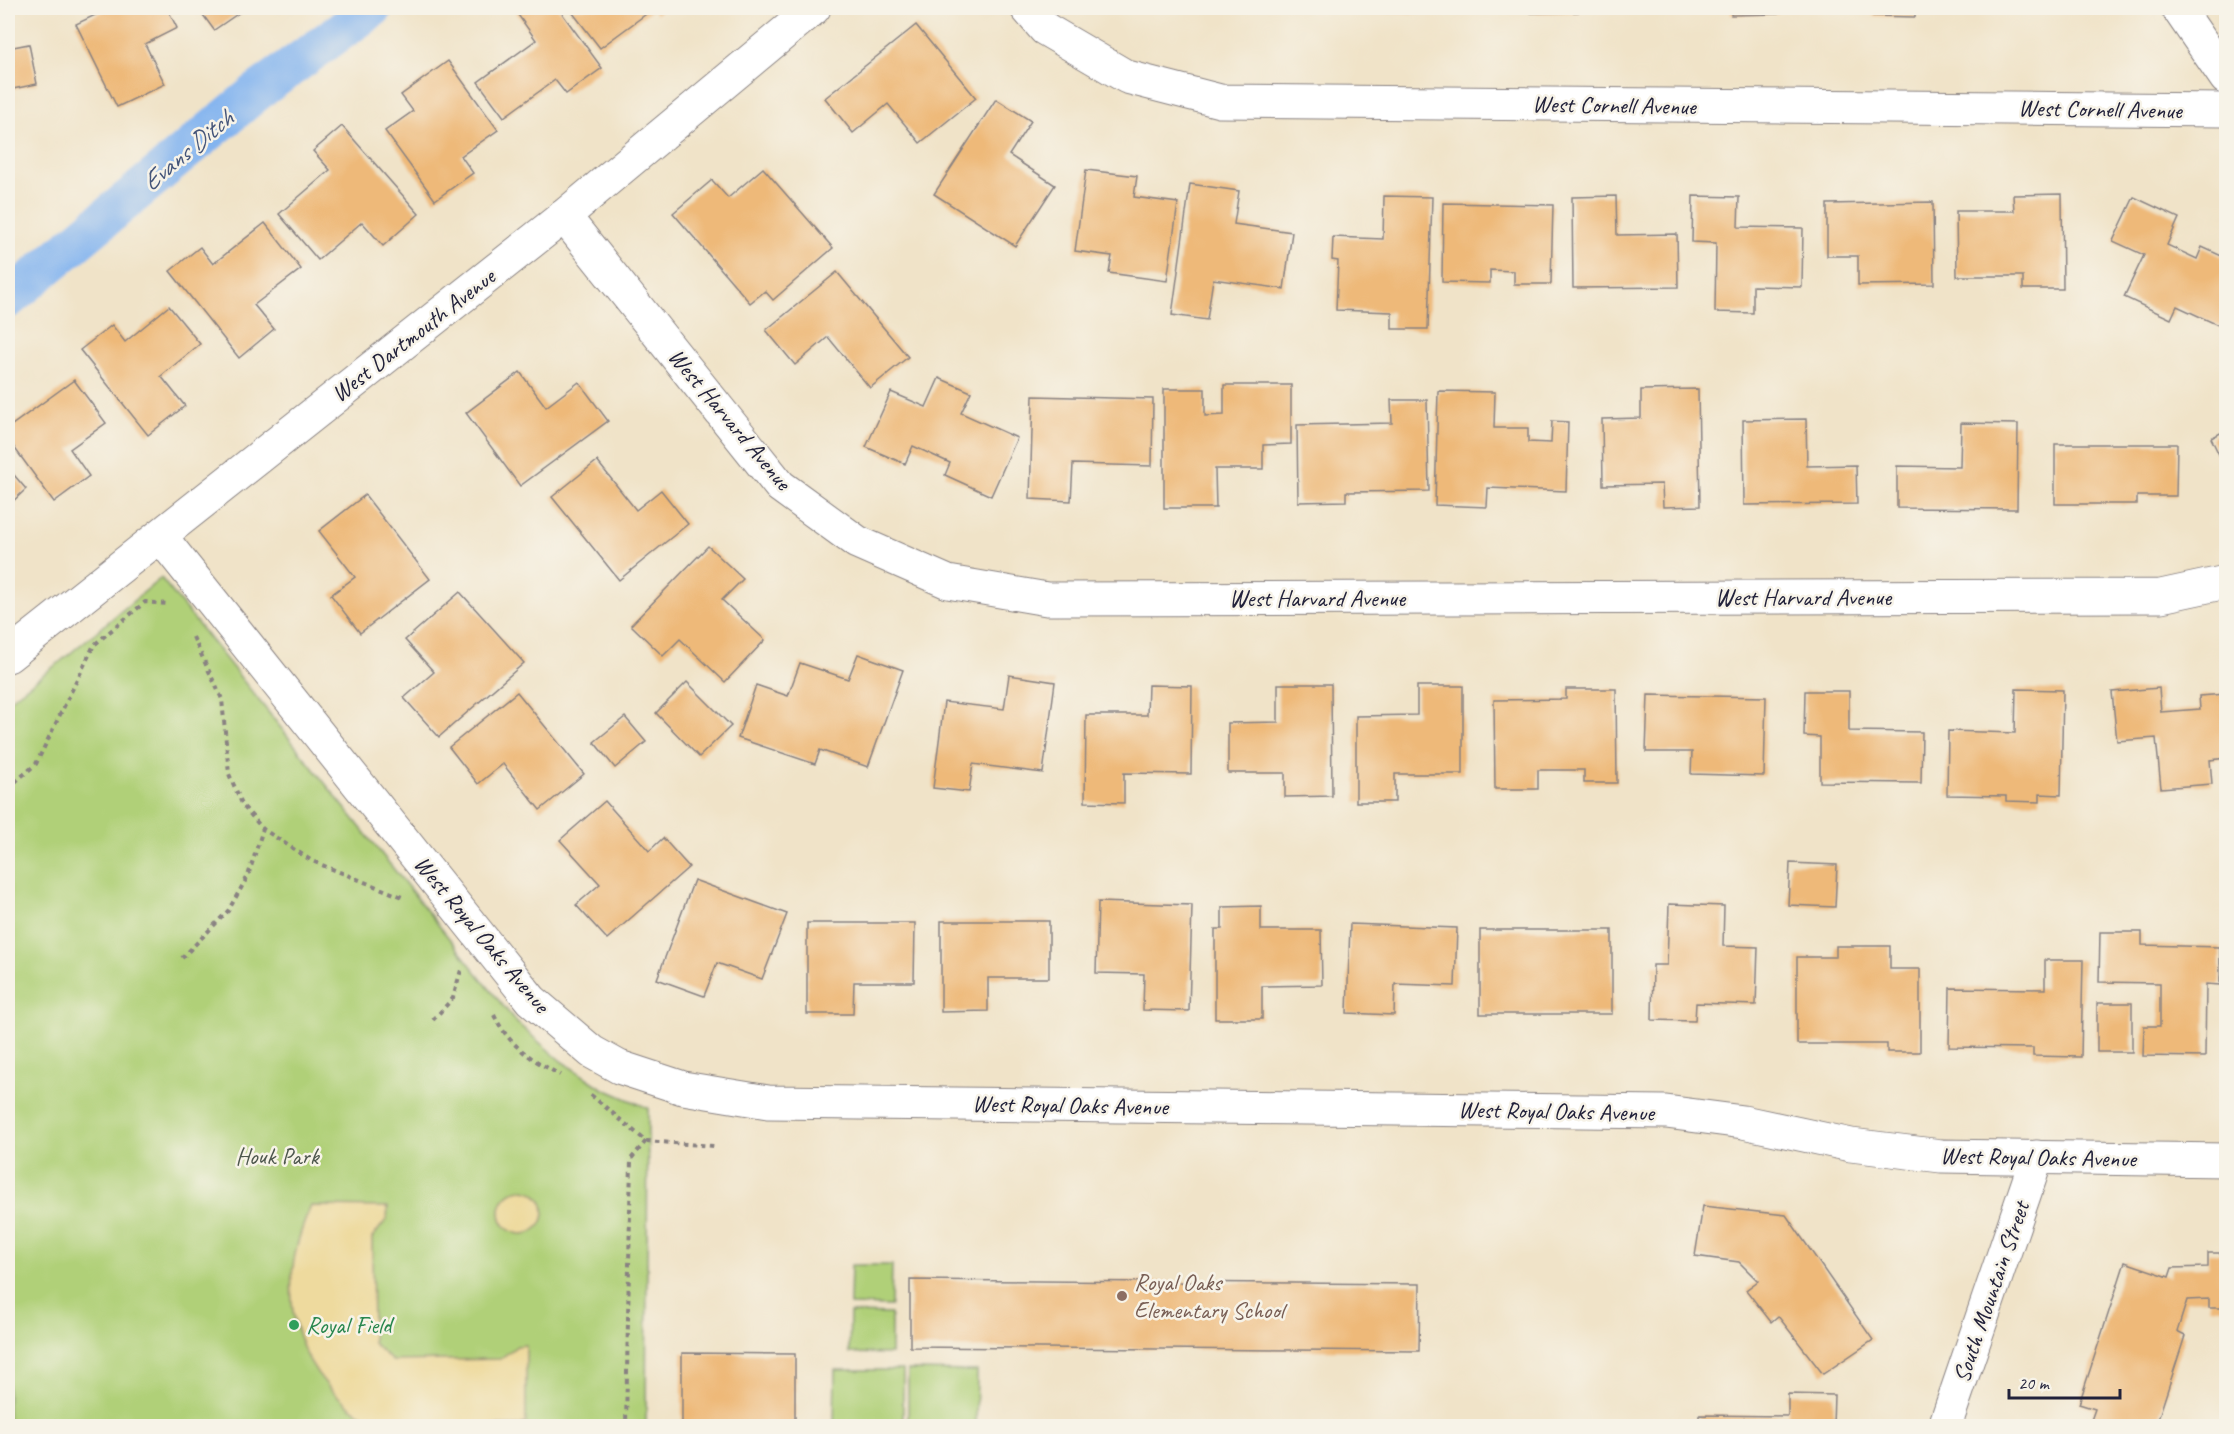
<svg xmlns="http://www.w3.org/2000/svg" width="2234" height="1434" font-family="Caveat,sans-serif">
<rect width="100%" height="100%" fill="#f7f3e8"/>
<filter id="ink" filterUnits="userSpaceOnUse"><feTurbulence type="fractalNoise" baseFrequency=".0167" numOctaves="2"/><feDisplacementMap in="SourceGraphic" scale="12" xChannelSelector="R" yChannelSelector="G"/><feConvolveMatrix kernelMatrix="1 2 1 2 8 2 1 2 1" color-interpolation-filters="sRGB"/></filter>
<filter id="wash" filterUnits="userSpaceOnUse"><feTurbulence type="fractalNoise" baseFrequency=".008" numOctaves="4" result="noise"/><feDisplacementMap in="SourceGraphic" scale="24" xChannelSelector="R" yChannelSelector="G"/><feGaussianBlur stdDeviation="1.35" result="paint"/><feColorMatrix in="noise" values="0 0 0 0 0 0 0 0 0 0 0 0 0 0 0 0 0 1.4 0 .05"/><feComposite in="paint" operator="in"/></filter>
<g filter="url(#wash)">
<rect width="100%" height="100%" fill="#f0e3c8"/>
<!-- green -->
<g fill="#b0d078" stroke="#69795a" stroke-width="1.5">
<path d="M161,578L516,1022L561,1061L602,1088L648,1108L646,1426H8V701L61,661Z"/>
<path d="M851,1265H892L891,1306L850,1305Z"/>
<path d="M850,1313L891,1314V1354L849,1353Z"/>
<path d="M835,1370H903V1426H834Z"/>
<path d="M908,1370L977,1371L976,1426H908Z"/>
</g>
<!-- sand -->
<g fill="#eeda9e" stroke="#887e6c" stroke-width="1.5">
<circle cx="522" cy="1212" r="22"/>
<path d="M311,1206L388,1207L387,1219L372,1238L373,1343L392,1361L500,1359L517,1346L526,1345V1423L518,1426H381C292,1380 271,1295 311,1206Z"/>
</g>
<g fill="none" stroke-linecap="round" stroke-linejoin="round">
<!-- canal -->
<path stroke="#83b4ef" stroke-width="39" d="M8,299L258,91L373,8"/>
</g>
<g id="blocks">
<!-- building -->
<g fill="#eeb979">
<path d="M110,8H167L177,28L145,44L165,84L117,107L76,24Z"/>
<path d="M198,8H246L214,30Z"/>
<path d="M522,8H558L602,68L566,94L555,80L504,117L478,82L536,40L516,12Z"/>
<path d="M569,8H664L656,14L653,9L600,48Z"/>
<rect x="1375" y="8" width="45" height="5"/>
<path d="M1531,8H1577L1578,12L1531,13Z"/>
<path d="M1731,8H1778V14L1731,15Z"/>
<path d="M1873,8H1915V17L1873,16Z"/>
<path d="M916,25L976,98L920,143L888,104L853,133L825,98Z"/>
<path d="M29,44L37,84L8,90V48Z"/>
<path d="M448,61L498,130L461,156L473,173L435,200L385,131L413,111L401,95Z"/>
<path d="M996,99L1031,121L1009,155L1055,185L1015,246L934,194Z"/>
<path d="M342,126L419,214L383,246L362,222L318,260L279,214L330,170L313,151Z"/>
<path d="M763,168L833,248L773,300L765,291L750,303L673,213L712,180L728,198Z"/>
<path d="M1086,170L1137,176L1134,197L1178,203L1167,281L1109,273L1112,256L1075,251Z"/>
<path d="M1190,184L1239,191L1234,224L1292,232L1284,289L1213,279L1207,320L1172,315Z"/>
<path d="M2062,194L2063,289H2023V276H1957L1956,211H2014L2013,195Z"/>
<path d="M1384,196L1432,197L1428,329H1392V312L1336,310L1338,261L1332,260L1333,237L1383,239Z"/>
<path d="M1616,196L1617,235L1677,234L1678,287L1573,288L1572,197Z"/>
<path d="M1693,196L1739,197L1738,227L1803,228L1802,287L1753,286V313L1715,312L1716,243L1692,242Z"/>
<path d="M2134,197L2179,218L2167,245L2197,259L2202,247L2226,258V311L2220,326L2177,306L2171,319L2124,297L2144,255L2113,241Z"/>
<path d="M1933,202L1934,284L1858,285V256H1827V204Z"/>
<path d="M1443,203L1553,205L1551,284H1514V271L1490,270V283L1442,282Z"/>
<path d="M265,223L301,269L254,305L274,329L239,358L170,271L200,247L213,264Z"/>
<path d="M837,272L908,357L870,388L828,337L795,365L766,330Z"/>
<path d="M169,306L200,344L161,376L185,406L148,435L80,350L112,325L125,342Z"/>
<path d="M520,372L546,407L579,382L608,421L520,486L466,413Z"/>
<path d="M939,378L971,392L961,413L1017,438L991,496L945,475L950,463L913,446L905,464L866,447L891,392L926,407Z"/>
<path d="M74,380L106,423L70,449L89,476L54,502L8,439V428Z"/>
<path d="M1224,385H1291V444L1263,445V469H1215L1216,508H1164V389H1205V416L1224,415Z"/>
<path d="M1698,389L1700,506L1663,507L1662,484L1603,485L1602,419L1641,418V390Z"/>
<path d="M1438,391L1495,392L1494,428H1528V442L1551,443L1552,421L1568,422L1566,491L1488,488L1487,507L1435,505Z"/>
<path d="M1033,396L1153,399L1152,466L1073,464L1071,501L1030,499Z"/>
<path d="M1391,400H1427L1429,491L1346,492V501L1298,502L1297,425L1392,423Z"/>
<path d="M1806,419L1807,466L1856,465L1857,504L1744,505L1743,420Z"/>
<path d="M1961,423L2018,424L2017,509L1897,508V466L1960,467Z"/>
<path d="M2226,430V469L2211,438Z"/>
<path d="M2055,444H2177L2176,496H2137V504H2055Z"/>
<path d="M597,461L636,510L661,490L688,524L619,580L552,497Z"/>
<path d="M8,468L26,489L8,506Z"/>
<path d="M365,495L430,579L360,633L331,595L355,577L319,531Z"/>
<path d="M708,546L743,579L722,600L765,640L725,682L680,639L663,656L631,625Z"/>
<path d="M460,592L524,663L439,737L404,698L434,672L405,640Z"/>
<path d="M858,654L903,670L868,767L820,750L815,764L738,738L756,685L788,696L800,663L848,679Z"/>
<path d="M1009,675L1055,682L1043,773L973,764L969,792L933,788L944,702L1004,709Z"/>
<path d="M687,682L731,726L699,757L656,713Z"/>
<path d="M1278,684H1331L1332,796L1285,797V773H1228V723L1278,722Z"/>
<path d="M1148,685L1192,686L1191,774L1124,773V803L1085,802L1086,715H1147Z"/>
<path d="M1417,686H1463V774H1395V802H1356V716L1417,715Z"/>
<path d="M2159,688L2161,712L2200,709L2199,696L2226,694V758L2210,760L2212,784L2161,788L2156,738L2117,741L2112,692Z"/>
<path d="M1566,689H1616L1617,783H1584V770H1538V789H1495L1494,700L1566,699Z"/>
<path d="M2016,689L2063,690L2061,795L2040,794V802L2006,801V796L1947,795L1948,731L2015,733Z"/>
<path d="M1805,691H1849V731L1922,732L1921,783L1820,782V737L1804,736Z"/>
<path d="M517,692L584,774L540,810L503,764L478,784L449,747Z"/>
<path d="M1648,695L1766,697L1764,776L1691,774L1692,752H1646Z"/>
<path d="M625,717L646,742L615,768L594,742Z"/>
<path d="M605,801L649,851L663,838L689,867L607,939L576,905L600,884L560,840Z"/>
<path d="M1790,863L1837,865L1835,907L1788,905Z"/>
<path d="M694,880L787,914L762,979L717,963L704,996L657,979Z"/>
<path d="M1098,902L1192,905L1189,1011L1143,1010L1144,974L1096,973Z"/>
<path d="M1669,904L1724,906L1723,946L1758,947L1756,1005L1696,1003L1695,1021L1652,1020L1653,965H1667Z"/>
<path d="M1261,906V930H1321L1322,985L1262,986V1019H1215V929H1222V907Z"/>
<path d="M941,921H1049V978H988V1011L941,1012Z"/>
<path d="M807,923H915L914,982H854L853,1014H807Z"/>
<path d="M1350,924L1457,928L1455,986L1395,984L1394,1015L1347,1013Z"/>
<rect x="1480" y="930" width="132" height="84"/>
<path d="M2100,932H2142V945L2220,947V985L2206,984L2205,1057L2143,1056L2144,1026H2160V983L2099,982Z"/>
<path d="M1836,946H1890V969H1920V1052H1887V1044H1797V957H1836Z"/>
<path d="M2045,960H2083L2081,1057L2033,1056V1048L1949,1047L1950,988L2045,989Z"/>
<rect x="2097" y="1003" width="35" height="49"/>
<path d="M1703,1206L1786,1215L1873,1340L1823,1374L1778,1316L1771,1322L1746,1290L1758,1281L1739,1262L1695,1256Z"/>
<path d="M2208,1253H2226V1308H2209V1299L2187,1300L2177,1332L2185,1336L2156,1426L2141,1423L2140,1426H2089L2095,1409L2079,1404L2125,1262L2169,1277L2172,1268L2208,1267Z"/>
<path d="M910,1280L1420,1284L1419,1351L910,1347Z"/>
<path d="M682,1353L795,1354V1426H682Z"/>
<path d="M1788,1394L1834,1395L1833,1426H1699V1415L1788,1416Z"/>
</g>
</g>
</g>
<g filter="url(#ink)">
<use href="#blocks" fill-opacity="0" stroke="#898282" stroke-width="1.5"/>
<g fill="none" stroke-linecap="round" stroke-linejoin="round">
<defs>
<g id="minor">
<path d="M1027,8L1045,29L1127,77L1220,101L2226,110"/>
<path d="M2178,8L2226,78"/>
<path d="M564,216L780,486L857,542L948,582L1047,599L2161,596L2226,582"/>
<path d="M160,536L531,1000L592,1052L619,1067L683,1088L768,1102L1666,1112L1743,1122L1851,1145L1941,1156L2226,1160"/>
<path d="M8,656L564,216L814,8"/>
<path d="M1945,1426L2037,1157"/>
</g>
</defs>
<!-- minor casing -->
<use href="#minor" stroke="#898282" stroke-width="35"/>
<!-- path -->
<g stroke="#898282" stroke-width="4" stroke-dasharray="4.5 4.5" stroke-linecap="butt">
<path d="M193,637L222,699L229,774L243,806L263,829"/>
<path d="M8,788L36,764L94,645L145,602L167,604"/>
<path d="M182,958L228,911L248,876L263,829L312,861L402,897"/>
<path d="M494,1015C510,1047 530,1058 560,1075"/>
<path d="M433,1020L453,998L461,970"/>
<path d="M591,1095L646,1141L631,1159L626,1426"/>
<path d="M646,1141L714,1146"/>
</g>
<!-- minor -->
<use href="#minor" stroke="#fff" stroke-width="33"/>
</g>
</g>
<!-- markers -->
<circle fill="#8d6e63" stroke="#f7f3e8" stroke-width="2" cx="1122" cy="1296" r="6"/>
<circle fill="#2e9e5b" stroke="#f7f3e8" stroke-width="2" cx="294" cy="1325" r="6"/>
<g text-anchor="middle" stroke-width="5" stroke-linejoin="round" paint-order="stroke">
<!-- street labels -->
<g font-size="24" fill="#22223b" stroke="#f7f3e8">
<text transform="translate(1614 105) rotate(1)" y="8">West Cornell Avenue</text>
<text transform="translate(2100 109) rotate(1)" y="8">West Cornell Avenue</text>
<text transform="translate(413 335) rotate(-38)" y="8">West Dartmouth Avenue</text>
<text transform="translate(730 419) rotate(50)" y="8">West Harvard Avenue</text>
<text x="1803" y="605">West Harvard Avenue</text>
<text x="1317" y="606">West Harvard Avenue</text>
<text transform="translate(482 934) rotate(50)" y="8">West Royal Oaks Avenue</text>
<text transform="translate(1070 1105) rotate(1)" y="8">West Royal Oaks Avenue</text>
<text transform="translate(1556 1111) rotate(1)" y="8">West Royal Oaks Avenue</text>
<text transform="translate(2038 1157) rotate(1)" y="8">West Royal Oaks Avenue</text>
<text transform="translate(1991 1292) rotate(-71)" y="8">South Mountain Street</text>
</g>
<!-- park labels -->
<g font-size="24" fill="#4d564d" stroke="#f7f3e8">
<text x="277" y="1164">Houk Park</text>
</g>
<!-- education labels -->
<g font-size="24" fill="#785e54" stroke="#f7f3e8" text-anchor="start">
<text x="1134" y="1290">Royal Oaks<tspan x="1134" dy="28">Elementary School</tspan></text>
</g>
<!-- leisure labels -->
<g font-size="24" fill="#27864d" stroke="#f7f3e8" text-anchor="start">
<text x="306" y="1333">Royal Field</text>
</g>
<!-- water labels -->
<g font-size="26" font-style="italic" fill="#44557a" stroke="#f7f3e8">
<text transform="translate(187 150) rotate(-40)" y="9">Evans Ditch</text>
</g>
</g>
<!-- margin -->
<rect width="2234" height="1434" fill="none" stroke="#f7f3e8" stroke-width="30"/>
<!-- scale -->
<path d="M2009 1389v9h111v-9" fill="none" stroke="#22223b" stroke-width="3"/>
<text x="2018" y="1389" font-size="18" fill="#22223b" stroke="#f7f3e8" stroke-width="4.5" paint-order="stroke">20 m</text>
</svg>
